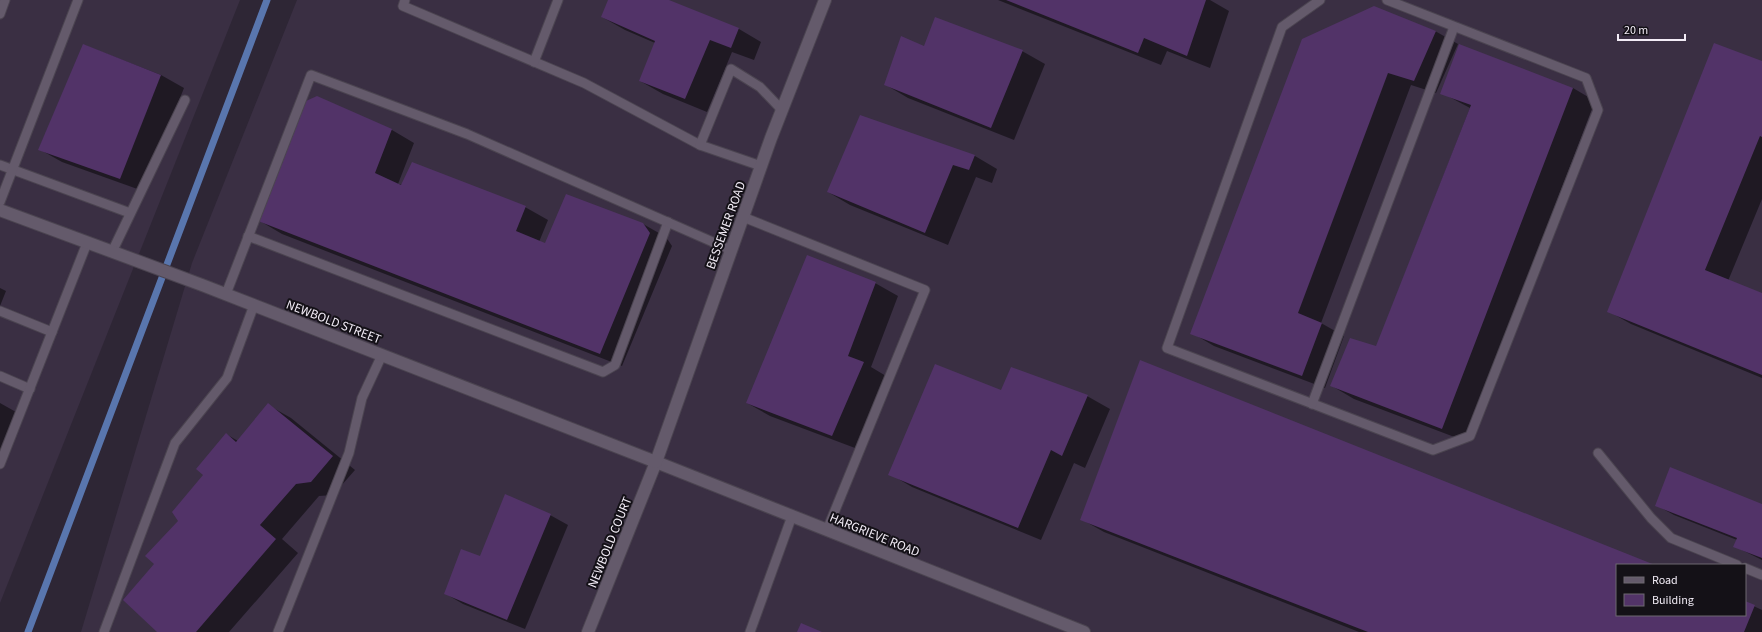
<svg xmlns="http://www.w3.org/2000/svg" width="1762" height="632" font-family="'Source Sans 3',sans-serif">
<rect width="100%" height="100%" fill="#2e2635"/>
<!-- built -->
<g fill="#3a2f43" fill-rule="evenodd">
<path d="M0,0H240L0,603Z"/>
<path d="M297,0H1762V632H81L192,263ZM1617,565H1745V615H1617Z"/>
</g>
<!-- shadow -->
<g fill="#0007">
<path d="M610,0H666L739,29L761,42L754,60L732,52L707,112L663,94L640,81L655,43L625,30L602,17Z"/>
<path d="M998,0H1210L1229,11L1210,68L1167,51L1161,65Z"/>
<path d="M1374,8L1435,31L1458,44L1436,93L1411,85L1321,323L1344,336L1325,388L1214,346L1192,333Z"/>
<path d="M84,45L161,75L184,88L143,191L62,162L39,149Z"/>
<path d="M924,47L1022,51L1045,64L1014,140L908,98L886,85Z"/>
<path d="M1762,62V199L1728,281L1762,294V378L1631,324L1608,311Z"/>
<path d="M1573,88L1595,101L1465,441L1354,399L1332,386L1376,348L1470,108L1442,93Z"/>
<path d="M317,97L392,130L414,143L398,184L525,207L548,220L539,242L545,244L643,224L666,237L672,246L622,366L282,234L260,221Z"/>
<path d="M860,117L975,156L997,169L992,183L976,177L948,245L850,205L828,192Z"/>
<path d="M875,283L898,296L871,367L886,376L855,448L770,416L747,403Z"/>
<path d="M0,288L6,291L0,306Z"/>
<path d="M1001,391L1087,396L1110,409L1085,468L1074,463L1041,540L912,487L890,474Z"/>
<path d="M0,403L16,412L0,451Z"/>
<path d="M268,405L291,418L355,470L333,495L319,496L282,539L298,553L229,632H158L156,564L226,434L238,441Z"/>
<path d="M1656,505H1762V560L1734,546L1737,540L1674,515Z"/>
<path d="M550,515L568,525L525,629L463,604L446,594L481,557Z"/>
<path d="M1081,519L1652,565H1617V615H1745V602L1762,610V632H1359L1104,532Z"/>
</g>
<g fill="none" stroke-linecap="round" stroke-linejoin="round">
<!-- stream -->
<path stroke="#5976ae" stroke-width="7" d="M28,632L267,0"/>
</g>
<!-- building -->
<g fill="#523368">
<path d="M608,0H669L739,28L731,48L710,40L685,99L639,81L655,41L601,17Z"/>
<path d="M1006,0H1206L1187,56L1144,38L1138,53Z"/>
<path d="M1374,6L1436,31L1414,81L1388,73L1298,313L1322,323L1302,376L1190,334L1302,39Z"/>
<path d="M935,17L1023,50L991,128L884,85L901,36L924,46Z"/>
<path d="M1714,43L1762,61V137L1760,136L1705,270L1762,293V375L1607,312Z"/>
<path d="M83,44L161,75L120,179L38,150Z"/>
<path d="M1459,44L1573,88L1442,429L1330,386L1350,338L1376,346L1471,105L1440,94Z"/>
<path d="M317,96L392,129L375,173L401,185L412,162L526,206L516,231L545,243L566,194L643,223L650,233L600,354L258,221L306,101Z"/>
<path d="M860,115L975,155L969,170L953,165L925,233L827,192Z"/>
<path d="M807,255L876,282L848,356L864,362L832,436L746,403Z"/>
<path d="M1140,360L1655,565H1617V615H1745V601L1755,605L1744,632H1368L1080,520Z"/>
<path d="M935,364L1001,390L1011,367L1088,395L1062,456L1051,450L1018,528L888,475Z"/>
<path d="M268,403L333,456L311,482L296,484L260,525L276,539L196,632H157L123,600L154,564L145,556L178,521L172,512L203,475L196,469L226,433L236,442Z"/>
<path d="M1670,467L1762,504V558L1733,547L1737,538L1655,506Z"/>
<path d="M505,494L551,514L507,620L444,594L461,549L480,556Z"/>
<path d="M801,623L822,632H797Z"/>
</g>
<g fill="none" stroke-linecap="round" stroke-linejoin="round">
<defs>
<g id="service">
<path d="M405,0L403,6L584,83L700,145"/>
<path d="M1320,0L1282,27L1167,348L1433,450L1470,436L1598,110L1586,78L1387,0"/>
<path d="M0,14L5,0"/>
<path d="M534,62L558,0"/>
<path d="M0,165L130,213"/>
<path d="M761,166L700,145L731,69L760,87L782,110"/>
<path d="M0,202L78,0"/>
<path d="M743,217L925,290L827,530"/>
<path d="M248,236L603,372L615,365L668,222"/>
<path d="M112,252L185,100"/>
<path d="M226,294L311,75L467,134L731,250"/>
<path d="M0,311L52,332"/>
<path d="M0,376L30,389"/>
<path d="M1312,404L1454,27"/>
<path d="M1598,453L1651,518L1671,538L1737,565"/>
<path d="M0,464L87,243"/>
<path d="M1745,568L1762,575"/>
<path d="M104,632L175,443L227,378L254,305"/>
<path d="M278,632L349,453L362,398L382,355"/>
<path d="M750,632L792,516"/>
</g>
<path id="minor" d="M588,632L656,462L1084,632"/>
<path id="tertiary" d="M0,210L202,285L656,462L771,138L825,0"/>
</defs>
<!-- service casing -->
<use href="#service" stroke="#4b4450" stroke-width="11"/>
<!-- minor casing -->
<use href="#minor" stroke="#4b4450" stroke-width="14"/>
<!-- tertiary casing -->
<use href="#tertiary" stroke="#4b4450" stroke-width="14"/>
<!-- service -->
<use href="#service" stroke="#645a6b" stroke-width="9"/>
<!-- minor -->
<use href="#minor" stroke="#645a6b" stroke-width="12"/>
<!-- tertiary -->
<use href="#tertiary" stroke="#645a6b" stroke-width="12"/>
</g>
<g text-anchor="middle" stroke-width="4" stroke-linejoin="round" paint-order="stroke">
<!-- street labels -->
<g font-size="13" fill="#f2ecf6" stroke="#141117">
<text transform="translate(725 225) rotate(-70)" y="5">BESSEMER ROAD</text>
<text transform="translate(334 321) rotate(21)" y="5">NEWBOLD STREET</text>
<text transform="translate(875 534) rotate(22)" y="5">HARGRIEVE ROAD</text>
<text transform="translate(609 542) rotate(-68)" y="5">NEWBOLD COURT</text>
</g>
</g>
<!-- legend -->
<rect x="1616" y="564" width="130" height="52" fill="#141117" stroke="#6d6970"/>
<rect x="1624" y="577" width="20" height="6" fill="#645a6b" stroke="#6d6970"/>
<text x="1652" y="584" font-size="12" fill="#f2ecf6">Road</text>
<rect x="1624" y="594" width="20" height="12" fill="#523368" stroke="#6d6970"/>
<text x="1652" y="604" font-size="12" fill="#f2ecf6">Building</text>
<!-- scale -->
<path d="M1618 34v6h67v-6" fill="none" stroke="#f2ecf6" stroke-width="2"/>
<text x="1624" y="34" font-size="12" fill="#f2ecf6" stroke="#141117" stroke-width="3" paint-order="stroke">20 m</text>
</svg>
